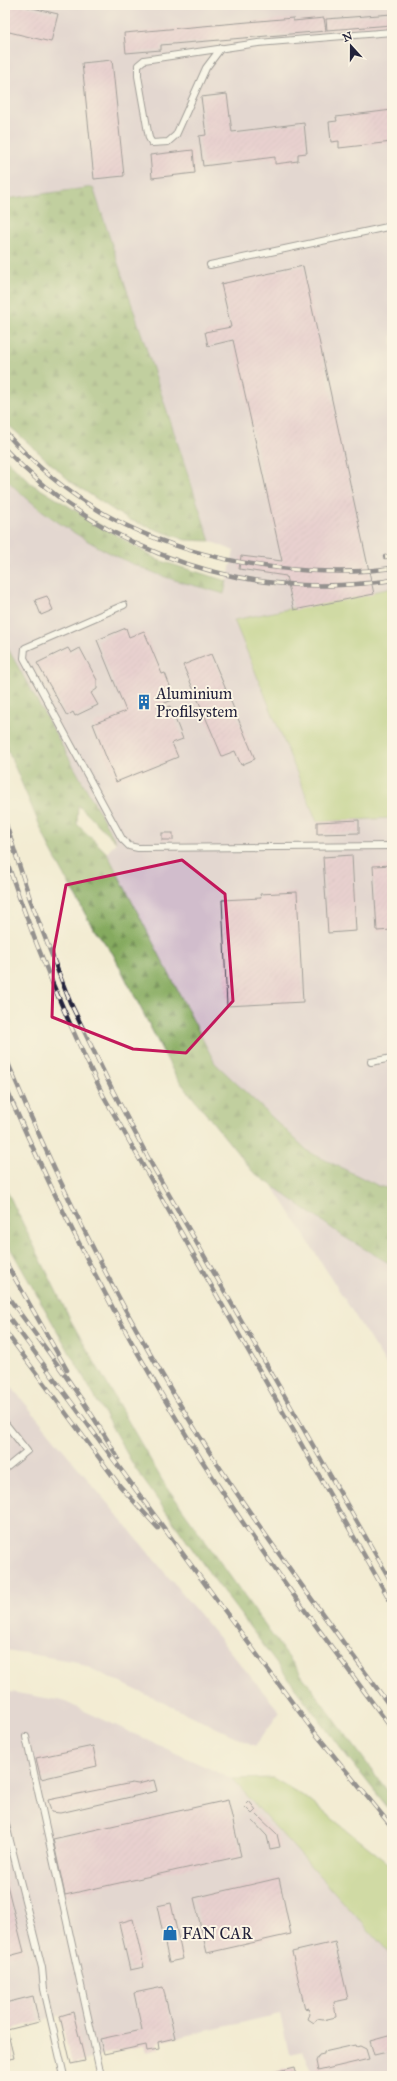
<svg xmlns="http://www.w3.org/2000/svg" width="397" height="2081" font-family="'IM FELL Great Primer',serif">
<defs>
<pattern id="forest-firs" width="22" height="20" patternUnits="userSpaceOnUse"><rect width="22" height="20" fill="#85aa5f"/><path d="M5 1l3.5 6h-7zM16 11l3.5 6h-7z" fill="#6c8a50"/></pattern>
<pattern id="building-hatch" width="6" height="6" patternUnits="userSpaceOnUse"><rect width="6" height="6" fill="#ddafca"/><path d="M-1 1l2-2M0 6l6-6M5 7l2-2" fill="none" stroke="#bd96ae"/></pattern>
</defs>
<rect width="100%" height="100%" fill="#fcf5e5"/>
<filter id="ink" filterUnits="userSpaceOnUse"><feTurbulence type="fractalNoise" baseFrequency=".025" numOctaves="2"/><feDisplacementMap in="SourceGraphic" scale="8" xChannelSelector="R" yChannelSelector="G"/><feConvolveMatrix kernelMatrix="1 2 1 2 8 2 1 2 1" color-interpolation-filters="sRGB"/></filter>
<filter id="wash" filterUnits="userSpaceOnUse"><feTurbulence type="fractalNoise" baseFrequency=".012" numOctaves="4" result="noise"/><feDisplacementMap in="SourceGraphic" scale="16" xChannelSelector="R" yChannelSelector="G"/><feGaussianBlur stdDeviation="0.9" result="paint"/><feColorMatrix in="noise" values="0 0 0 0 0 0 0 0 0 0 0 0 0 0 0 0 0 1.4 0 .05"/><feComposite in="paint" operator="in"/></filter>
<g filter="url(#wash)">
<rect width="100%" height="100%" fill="#f3ecd3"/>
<!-- industrial -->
<g fill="#d1bdcc">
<path d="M5,5H392V588L234,620L317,822L392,818V1189L379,1186L309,1152L264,1117L215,1063L107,853L116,842L7,647L5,638V478L19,492L52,519L104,549L137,566L169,578L224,593L234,551L210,541L93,187L5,199Z"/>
<path d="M271,1183L344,1237L392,1265V1374Z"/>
<path d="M5,1379L280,1712L255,1746L77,1662L6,1650L5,1654Z"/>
<path d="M5,1691L63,1701L232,1779L392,1956V2076H314L303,2051L289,2054L280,2014L158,2042V2049L147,2052L145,2045L104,2054L85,2061L73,2012L7,2030L14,2058L5,2060Z"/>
</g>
<!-- green -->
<g fill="#a7c46b" stroke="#647353">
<path d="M392,588V818L317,822L234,620Z"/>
<path d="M273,1778L305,1797L392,1866V1956L232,1779Z"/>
</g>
<!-- forest -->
<g fill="url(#forest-firs)" stroke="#54664d">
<path d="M93,187L210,541L185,540L127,519L71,482L5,422V199Z"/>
<path d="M5,458L32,484L158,560L227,581L224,594C205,588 186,584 168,578C109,557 49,523 5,478Z"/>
<path d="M5,638L7,647L116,842L78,805L77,824L107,853L215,1063L309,1152L379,1186L392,1189V1265L344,1237L253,1172L176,1077L113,954L90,923L48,845L5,744Z"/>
<path d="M5,1187L71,1321L162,1480L269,1631L392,1797V1813L338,1745L210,1574L135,1468L5,1239Z"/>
</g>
<g id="blocks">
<!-- building -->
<g fill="url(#building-hatch)">
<path d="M5,5H20L58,14L51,42L5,31Z"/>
<path d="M392,14V25L327,30L326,19Z"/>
<path d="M293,18V21L324,18L326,31L161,45V50L126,53L124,33Z"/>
<path d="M112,60L124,176L94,179L82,63Z"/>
<path d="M227,94L232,132L304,123L307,153L298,154V161L275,164V157L203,166L199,136L206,135L201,97Z"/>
<path d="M392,110V142L339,148V141L331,142L329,122L337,121L336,117Z"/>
<path d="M193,150L195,173L152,178L150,155Z"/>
<path d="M303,266L374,594L294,610L286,576L239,569L241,556L282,561L233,340L208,346L205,332L231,327L221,284Z"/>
<path d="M5,557L8,566L5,567Z"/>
<path d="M47,596L53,610L41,615L35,600Z"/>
<path d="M126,628L129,637L144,631L162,674L165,673L175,699L157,706L159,710L170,706L183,739L172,743L178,757L116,782L93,724L126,711L97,640Z"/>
<path d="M68,648L71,653L80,648L97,680V689L91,693L98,705L75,716L73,712L67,716L37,663Z"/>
<path d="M211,654L255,759L241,765L235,751L222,756L183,665Z"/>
<path d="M359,820V833L317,834V822Z"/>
<rect x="162" y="833" width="11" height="7"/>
<path d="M352,855L356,931L328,933L323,857Z"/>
<path d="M392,865V930L377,931L373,866Z"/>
<path d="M297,892L303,1002L227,1006L222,900L261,898L260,894Z"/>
<path d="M93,1746L97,1766L41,1779L36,1758Z"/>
<path d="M154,1780L157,1791L60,1813L51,1812L48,1800L132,1783L138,1784Z"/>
<path d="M228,1800L241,1856L65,1895L53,1839Z"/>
<path d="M249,1801L256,1810L252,1814L244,1806Z"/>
<path d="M257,1815L277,1834L280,1847L270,1849L267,1836L252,1820Z"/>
<path d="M5,1877L24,1952L5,1957Z"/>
<path d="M279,1878L291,1934L207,1953L194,1898Z"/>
<path d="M171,1903L183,1959L169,1962L157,1906Z"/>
<path d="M133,1919L144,1967L130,1970L119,1923Z"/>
<path d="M335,1942L348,1999L334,2002L336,2017L323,2020L317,2019L314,2023L308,2019L310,2014L308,2008L305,2009L292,1952Z"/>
<path d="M163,1987L175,2038L158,2042L159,2049L147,2051L146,2045L104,2054L100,2039L142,2030L134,1993Z"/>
<path d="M33,1996L39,2022L7,2030L14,2058L5,2060V2003Z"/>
<path d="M73,2012L85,2061L71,2064L60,2016Z"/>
<path d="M392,2035V2051L374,2055L370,2041Z"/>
<path d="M355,2045L356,2047L360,2046L366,2049L369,2059L318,2071L316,2061L319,2055L324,2054V2052Z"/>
<path d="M295,2067L297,2076H267L266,2074Z"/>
</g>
</g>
</g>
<g filter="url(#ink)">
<use href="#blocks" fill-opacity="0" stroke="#414052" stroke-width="1"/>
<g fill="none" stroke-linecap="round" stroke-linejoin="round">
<defs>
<g id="lane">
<path d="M221,48L206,68L176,135L168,142L152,143L149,138L138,76V65L144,60L258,43L392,32"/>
<path d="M210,265L392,226"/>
<path d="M124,605L25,648L24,658L122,839L129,846L138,848L392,846"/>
<path d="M371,1062L392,1058"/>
<path d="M5,1423L27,1451L5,1469"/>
<path d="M26,1737L101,2076"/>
<path d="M5,1821L42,1968L44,1989L64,2076"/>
</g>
</defs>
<!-- lane casing -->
<use href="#lane" stroke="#414052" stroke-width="8"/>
<!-- lane -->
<use href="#lane" stroke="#fff" stroke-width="6"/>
<defs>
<g id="rail">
<path d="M5,432C77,514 165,553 271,567C311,572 352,574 392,568"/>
<path d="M5,449C90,540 217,591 341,585C358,584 375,583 392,580"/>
<path d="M385,557L392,556"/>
<path d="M5,821L30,899L70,1002L113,1091L152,1165L392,1583"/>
<path d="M5,856C32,938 65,1017 103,1095L392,1604"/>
<path d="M5,1056C59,1187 123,1314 198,1434C258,1529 326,1618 392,1709"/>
<path d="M5,1086C58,1207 118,1325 188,1438C250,1539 322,1634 392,1729"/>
<path d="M5,1261L67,1370"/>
<path d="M5,1293C45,1347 85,1400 118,1458"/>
<path d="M5,1312L311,1728L392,1827"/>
<path d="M5,1331L120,1486L158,1528"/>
</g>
</defs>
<!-- rail casing -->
<use href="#rail" stroke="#22223b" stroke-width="4.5"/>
<!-- rail -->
<use href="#rail" stroke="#fcf5e5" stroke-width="3" stroke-dasharray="9" stroke-linecap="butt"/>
</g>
</g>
<!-- marked area -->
<path d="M0 0H397V2081H0ZM182,860L225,894L233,1001L186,1053L133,1049L52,1017L54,949L66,885Z" fill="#f3ecd3" fill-opacity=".55" fill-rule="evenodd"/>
<path fill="none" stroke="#c2185b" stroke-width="3" stroke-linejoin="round" d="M182,860L225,894L233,1001L186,1053L133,1049L52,1017L54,949L66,885Z"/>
<!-- icons -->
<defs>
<symbol id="building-bare" viewBox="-9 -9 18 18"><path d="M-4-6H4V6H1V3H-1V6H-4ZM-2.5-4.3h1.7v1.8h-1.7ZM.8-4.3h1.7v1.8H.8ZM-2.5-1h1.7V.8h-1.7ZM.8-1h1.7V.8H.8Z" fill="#1f6fb2" stroke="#fcf5e5" stroke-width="2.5" paint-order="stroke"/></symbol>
<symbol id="shop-bare" viewBox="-9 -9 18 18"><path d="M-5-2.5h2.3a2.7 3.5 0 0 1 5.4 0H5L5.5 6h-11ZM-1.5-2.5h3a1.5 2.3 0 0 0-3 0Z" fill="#1f6fb2" stroke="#fcf5e5" stroke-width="2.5" paint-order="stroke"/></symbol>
</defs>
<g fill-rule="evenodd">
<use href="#building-bare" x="133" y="691" width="22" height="22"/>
<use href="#shop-bare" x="159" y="1922" width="22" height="22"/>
</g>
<g text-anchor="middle" stroke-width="4" stroke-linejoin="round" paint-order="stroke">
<!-- poi labels -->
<g font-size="16" fill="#22223b" stroke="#fcf5e5" text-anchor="start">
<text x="156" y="699">Aluminium<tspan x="156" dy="18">Profilsystem</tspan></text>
<text x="182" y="1939">FAN CAR</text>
</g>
</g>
<!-- margin -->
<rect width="397" height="2081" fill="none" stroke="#fcf5e5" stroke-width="20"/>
<!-- north arrow -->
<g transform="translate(351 46) rotate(339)" stroke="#fcf5e5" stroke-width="3" paint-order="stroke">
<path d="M0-3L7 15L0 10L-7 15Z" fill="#22223b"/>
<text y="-6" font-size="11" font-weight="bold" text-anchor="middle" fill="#22223b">N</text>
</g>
</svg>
